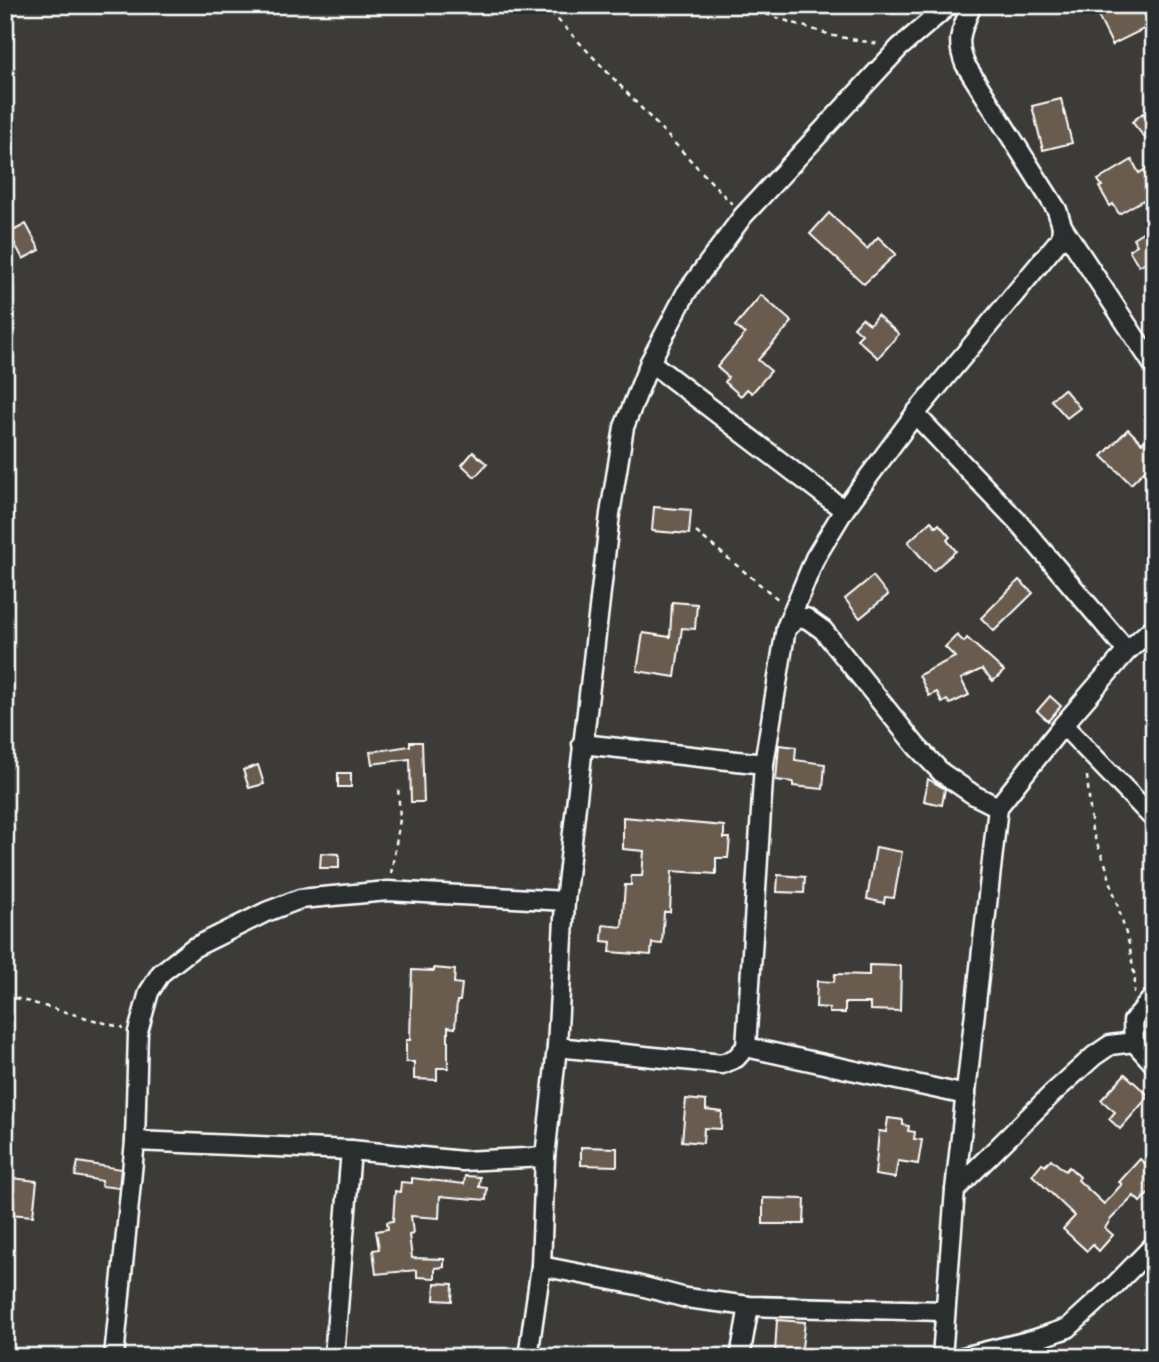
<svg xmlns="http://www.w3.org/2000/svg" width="1159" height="1362" font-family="'Shantell Sans',sans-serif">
<rect width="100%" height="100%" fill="#3d3b38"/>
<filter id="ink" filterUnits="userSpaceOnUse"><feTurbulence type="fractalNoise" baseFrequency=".0143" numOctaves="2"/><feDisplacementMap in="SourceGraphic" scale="14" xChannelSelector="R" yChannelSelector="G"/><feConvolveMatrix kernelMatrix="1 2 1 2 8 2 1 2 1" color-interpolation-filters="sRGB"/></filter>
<g filter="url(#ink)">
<!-- building -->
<g fill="#695c4f" stroke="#fff" stroke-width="2">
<path d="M1110,5H1154V24L1113,44V46L1096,12Z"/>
<path d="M1061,99L1072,143L1043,150L1032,106Z"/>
<path d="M1143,113L1154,126V149L1132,122Z"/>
<path d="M1132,160L1139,173L1154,164V218L1143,200L1119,214L1113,204L1110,206L1099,187L1102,186L1098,180Z"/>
<path d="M829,213L867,249L878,237L896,254L864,284L810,234Z"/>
<path d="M26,224L40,250L23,259L9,233Z"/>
<path d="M1154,225V257L1139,266L1129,250L1137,245L1133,238Z"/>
<path d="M761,295L792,322L758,360L771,371L752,393L747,389L741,396L725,382L728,377L717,367L745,334L735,326Z"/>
<path d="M877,315L899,334L878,358L857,339L862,334L854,327L862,318L870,324Z"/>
<path d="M1064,389L1080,408L1067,418L1051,400Z"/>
<path d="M1128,429L1142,443L1147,438L1154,444V461L1131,484L1102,456Z"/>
<path d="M473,452L487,464L475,477L462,465Z"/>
<path d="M654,507L691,510L689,534L652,531Z"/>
<path d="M931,521L936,527L939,524L950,537L947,540L956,551L933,571L908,542Z"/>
<path d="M873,576L888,595L860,618L845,599Z"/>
<path d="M1019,580L1033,593L994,631L981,618Z"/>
<path d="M672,602L697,604L695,629L682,628L675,677L637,671L643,633L670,637Z"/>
<path d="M957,635L964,642L967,638L1004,671L993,681L982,669L961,679L969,695L950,704L947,700L942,703L937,692L929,696L919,675L955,657L945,647Z"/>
<path d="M1050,696L1061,706L1048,721L1037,711Z"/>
<path d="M410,742H422L424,802H411L410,759L372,764L370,752L410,746Z"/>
<path d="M779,745L796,747L795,760L825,764L823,789L793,786V782L776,780Z"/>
<path d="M258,765L264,784L249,788L243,770Z"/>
<rect x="338" y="773" width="13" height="14"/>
<path d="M928,779L945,789L942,805L924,801Z"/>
<path d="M623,817L724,826V838H730L728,858H716V874L672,871L670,912H664L662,944L652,943L651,955L610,952L611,942L602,941L603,925L622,927L625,885H631V876H642L644,851L623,849Z"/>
<path d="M876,847L902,852L894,898L885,897L884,903L867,899Z"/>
<path d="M321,853L339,854V868H320Z"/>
<path d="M778,875L805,877L804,893L777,892Z"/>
<path d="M869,965L901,966L900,1011L870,1010V1003H845V1013H829V1008L816,1007L817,981L834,982L835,974L869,975Z"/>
<path d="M434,968L455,970L454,983L462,984L460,1001H457L455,1028L448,1027V1068H437V1080L414,1079V1062H406V1040H410L412,970L434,971Z"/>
<path d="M1125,1074L1149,1096L1120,1129L1109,1119L1115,1112L1101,1100Z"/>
<path d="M686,1099L706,1101V1110L722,1112L721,1129L704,1128L703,1143L682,1141Z"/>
<path d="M888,1118L903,1120V1125L909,1126L908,1131L915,1132L914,1139L922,1140L918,1164L898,1161L895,1178L875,1175L879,1131L886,1132Z"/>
<path d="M581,1147L617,1148V1166L581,1165Z"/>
<path d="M1051,1159L1065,1171L1069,1167L1080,1177L1078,1180L1104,1204L1122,1184L1119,1182L1140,1159L1154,1172V1182L1149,1187L1152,1190L1140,1202L1134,1196L1111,1219L1105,1228L1113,1235L1099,1251L1093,1245L1087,1251L1063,1229L1075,1216L1032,1175L1042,1163L1045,1166Z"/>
<path d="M78,1162L121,1169L119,1188L101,1186L102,1181L75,1176Z"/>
<path d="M465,1176L480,1177L479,1187L487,1188L486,1200L440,1196L439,1218L411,1216L413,1234L409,1235L412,1258L444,1259V1267L435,1268V1278L417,1277V1270L376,1274L373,1250L379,1249L376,1231L388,1229L387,1222L393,1221L395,1191L400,1192L401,1182L412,1183V1178L464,1184Z"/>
<path d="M12,1178L37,1181L33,1216L9,1214Z"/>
<path d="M763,1198L805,1199L804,1224H763Z"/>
<path d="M435,1283L453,1284L452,1301L434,1300Z"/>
<path d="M777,1320L805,1322L801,1356L775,1353Z"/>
</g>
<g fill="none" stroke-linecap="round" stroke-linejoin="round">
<defs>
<g id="street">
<path d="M1062,226L1154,366"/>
<path d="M650,362L844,510"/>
<path d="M915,414L1017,521L1127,651"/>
<path d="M786,628L797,619L806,618L823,630L917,747L942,773L974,795L998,807"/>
<path d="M1063,725L1154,819"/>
<path d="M582,744L764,764"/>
<path d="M1154,996L1133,1021L1134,1042L1154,1064"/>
<path d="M557,1047L722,1064L736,1058L746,1047L764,764L786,628L815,558L844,510L915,414L1061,238L1062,226L1057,210L965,64C955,39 962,29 972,5"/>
<path d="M746,1047L966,1095"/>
<path d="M135,1141L351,1150L463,1161L545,1157"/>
<path d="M955,1190L1054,1092L1094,1056L1110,1045L1134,1042"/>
<path d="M541,1266L637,1285L686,1298L749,1306L944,1311"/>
<path d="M114,1357L135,1141L138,1032L149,992L161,973L193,948L266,912L300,899L388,891L565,901"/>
<path d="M334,1357L351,1150"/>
<path d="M528,1357L541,1266L545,1157L557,1047L565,901L610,514L624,427L650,362L686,293L743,216L899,48L949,5"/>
<path d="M740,1357L749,1306"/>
<path d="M942,1357L955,1190L998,807L1063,725L1127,651L1154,627"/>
<path d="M963,1357L1036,1339L1068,1328L1113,1287L1154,1245"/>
</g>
</defs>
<!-- street casing -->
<use href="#street" stroke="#fff" stroke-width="23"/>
<!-- path -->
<g stroke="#fff" stroke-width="2.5" stroke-dasharray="5 5" stroke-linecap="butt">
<path d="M544,5L732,204"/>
<path d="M737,5L834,36L879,44"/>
<path d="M5,193L15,209"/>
<path d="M696,532L779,600"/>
<path d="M1087,776L1092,831L1105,863L1129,944L1135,979L1134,993"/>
<path d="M391,874L400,819L398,786"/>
<path d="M5,1000L15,998L123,1028"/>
</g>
<!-- street -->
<use href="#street" stroke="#2a2d2e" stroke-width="18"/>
</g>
</g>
<!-- margin -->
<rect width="1159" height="1362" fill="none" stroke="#2a2d2e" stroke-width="28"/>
<rect x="14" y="14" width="1131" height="1334" fill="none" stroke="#fff" stroke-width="2.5" filter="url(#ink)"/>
</svg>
